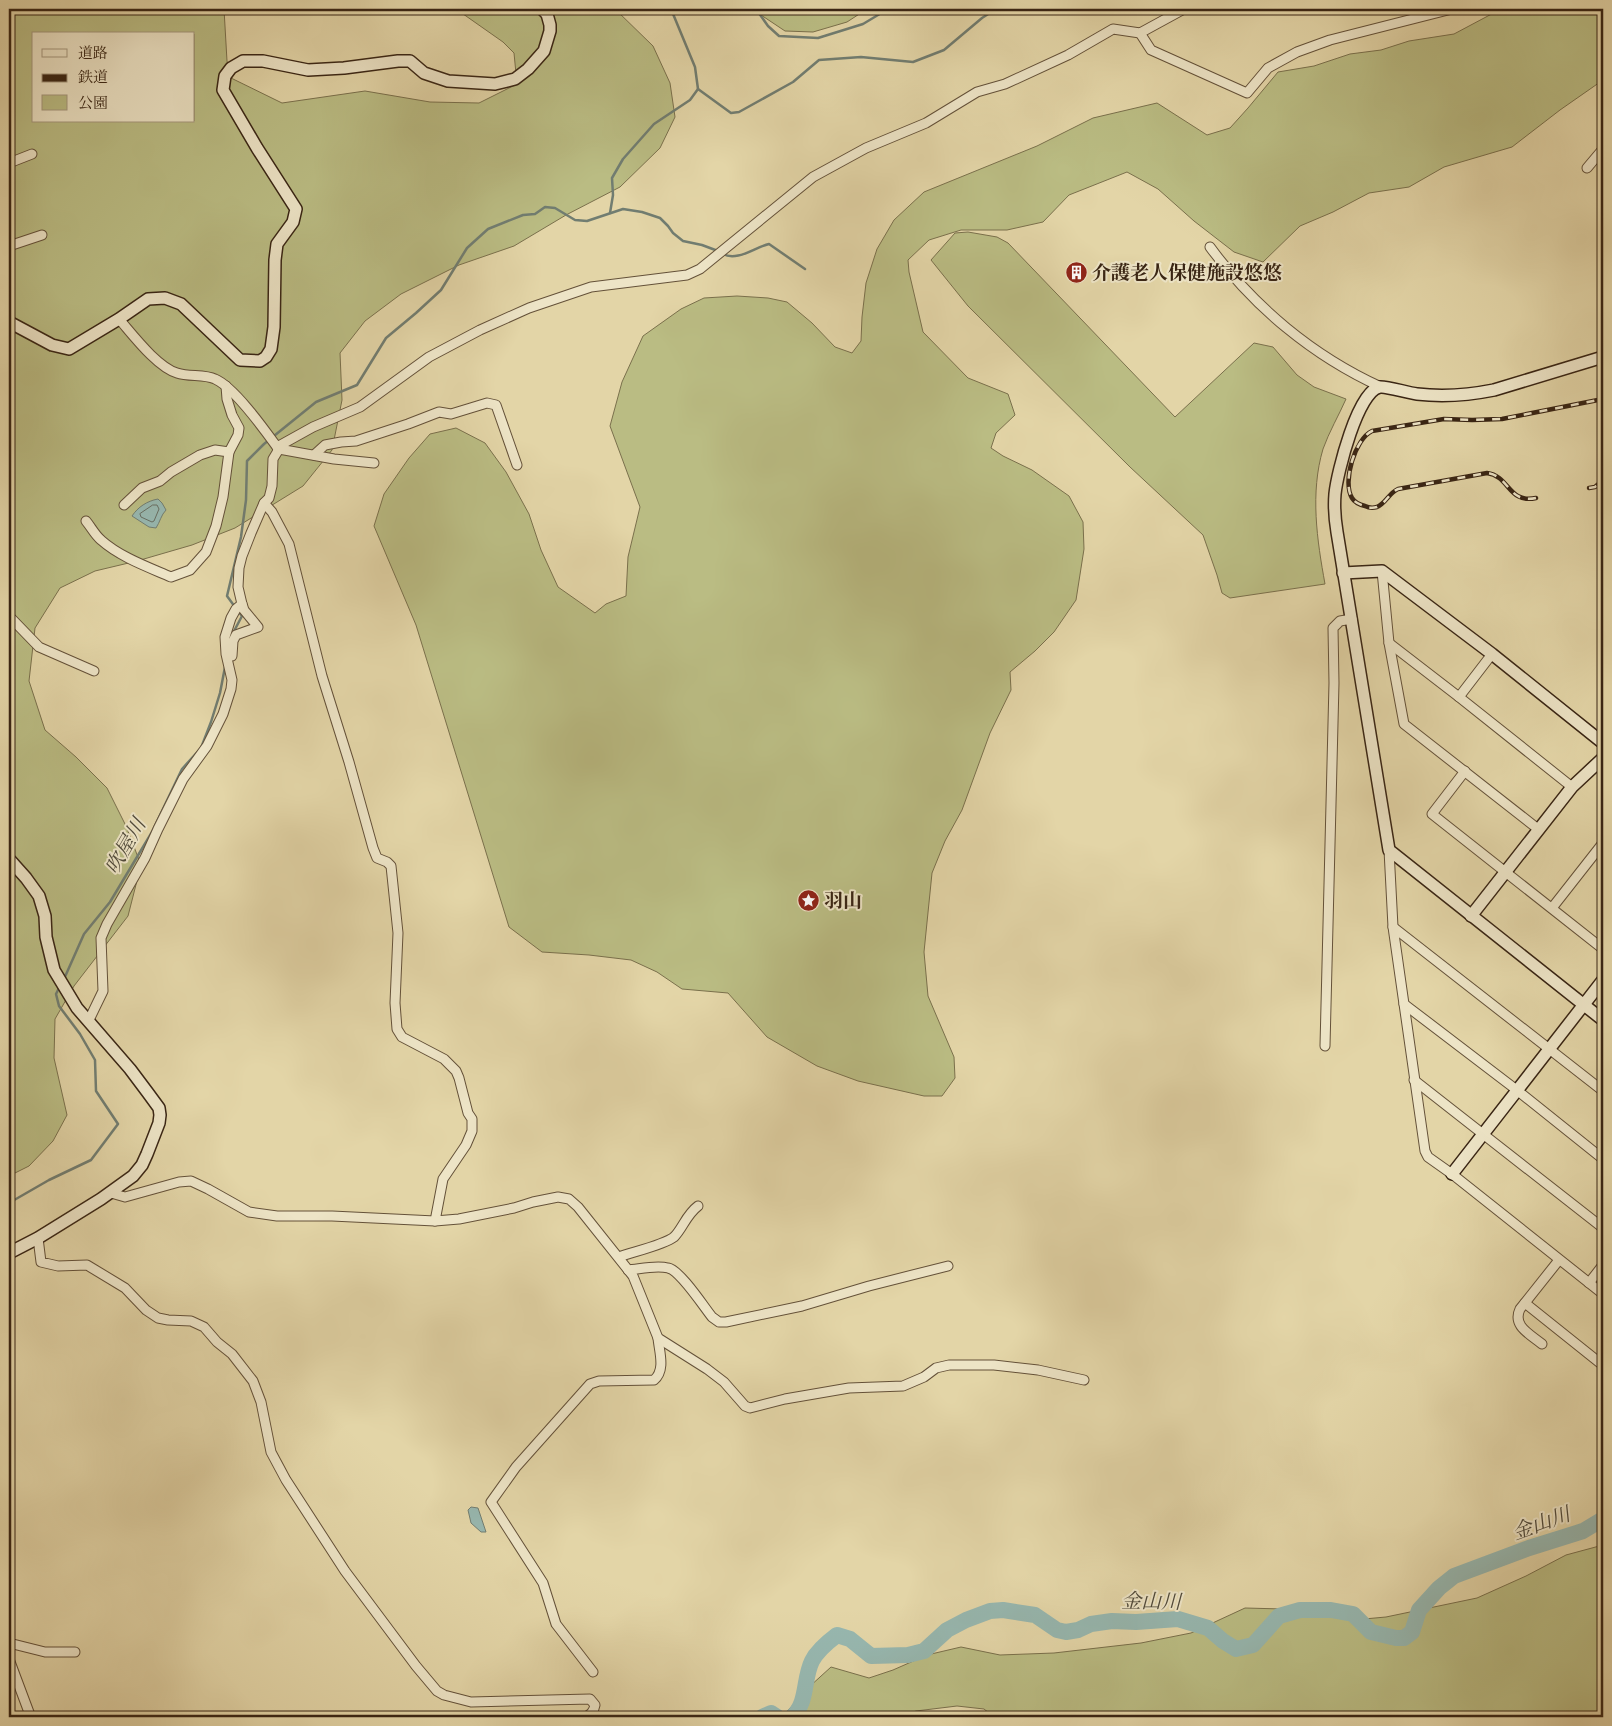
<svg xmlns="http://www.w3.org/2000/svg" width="1612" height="1726" font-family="'IM FELL DW Pica','Noto Serif JP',serif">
<rect width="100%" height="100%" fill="#e3d5a7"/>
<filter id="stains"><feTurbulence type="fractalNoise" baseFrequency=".004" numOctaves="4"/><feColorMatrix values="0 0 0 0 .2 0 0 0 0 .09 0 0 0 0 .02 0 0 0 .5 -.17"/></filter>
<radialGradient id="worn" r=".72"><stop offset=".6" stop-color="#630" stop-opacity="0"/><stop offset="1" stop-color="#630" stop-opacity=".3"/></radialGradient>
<!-- green -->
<g fill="#babc83" stroke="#7a704c" fill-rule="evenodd">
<path d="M9,9H224L227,61L231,78L282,103L365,91L430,102L479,103L517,84L514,53L503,42L456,9H615L653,46L670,83L675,117L660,148L620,187L566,215L514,246L459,265L401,294L365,321L340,353L342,400L332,450L303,486L235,528L192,545L137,561L95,571L60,588L35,628L29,681L45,730L76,757L107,788L126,826L141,865L128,916L74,986L55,1019L54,1058L67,1115L53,1141L29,1166L9,1176ZM34,34H194V121H34Z"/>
<path d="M752,9H867L847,22L813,32L785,31Z"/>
<path d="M1501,9H1603V80L1560,110L1512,147L1444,167L1409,187L1369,193L1333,212L1300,226L1263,262L1234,252L1194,221L1158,189L1127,172L1069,195L1043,222L1007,230H961L929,240L908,260L909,272L923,332L968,378L1008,394L1015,415L996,433L991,448L1003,456L1032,470L1069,496L1083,522L1084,549L1076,600L1054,632L1035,651L1010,672L1011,690L990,733L962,810L945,841L932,873L924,952L928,996L954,1057L955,1078L942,1096H924L858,1081L817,1066L767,1037L728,993L682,989L657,972L631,960L589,955L542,952L509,927L416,625L374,526L384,494L409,458L430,434L456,428L485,443L506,472L529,514L541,550L558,587L595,613L606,604L626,596L628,557L640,507L610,426L622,382L643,336L681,309L704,298L737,296L768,298L787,302L812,323L835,347L852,353L861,341L862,317L866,283L877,249L894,220L924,192L1037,146L1093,118L1157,103L1207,135L1230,128L1248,108L1278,72L1314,66L1350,54L1381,50L1409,41L1454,34Z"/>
<path d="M968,232L997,237L1008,243L1175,417L1254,343L1273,347L1297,375L1314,387L1346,399C1339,415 1329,432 1323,449C1310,493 1317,540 1325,584L1230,598L1222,593L1217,575L1203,535L1130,467L968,306L931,260L955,233Z"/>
<path d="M1603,1545V1717H994L984,1709L957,1706L916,1711L897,1717H782L809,1687L831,1667L869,1678L893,1670L927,1655L961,1647L1000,1655L1054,1653L1141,1643L1191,1633L1245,1608L1283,1609L1364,1619L1386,1617L1477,1598L1526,1576L1566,1555Z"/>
</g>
<!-- water -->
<g fill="#97b7af" stroke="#717d71">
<path d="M158,499L162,503L166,510C161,515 160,522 156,528L149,527L132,516C138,507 147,501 158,499Z"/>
<path d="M471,1507L478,1508L486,1532H481L471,1523L468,1510Z"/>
</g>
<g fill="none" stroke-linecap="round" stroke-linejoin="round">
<!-- shore -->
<path stroke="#686e62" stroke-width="1" d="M153,505H157L159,509L154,521L152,522L141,517L140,514Z"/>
<!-- stream -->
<g stroke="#717d71" stroke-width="2.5">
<path d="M756,9L768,26L779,36L818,38L863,24L888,9"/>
<path d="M673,13L679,9"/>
<path d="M698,89L731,113L739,112L793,82L819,60L861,57L913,62L944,50L982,18L996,9"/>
<path d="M610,213L613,195L612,178L623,159L654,124L690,100L698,89L695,67L671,9"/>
<path d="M723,254C737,262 755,247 769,244L805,269"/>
<path d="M235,607L227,596L241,537L246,500L247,461L264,444L316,402L357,385L386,338L416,313L441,290L467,248L488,229L523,215L535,214L545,207L555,208L575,220L587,221L623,209L642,212L660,218L668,226L673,233L683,241L702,245L718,251"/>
<path d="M233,633L242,616L238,611"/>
<path d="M64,979L84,934L110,902L152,832L182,769L201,748L211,722L220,693L225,667"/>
<path d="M9,1203L49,1180L91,1160L118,1124L96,1091L95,1060L80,1034L59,1006L56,994L60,986"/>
</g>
<!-- river -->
<g stroke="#97b7af" stroke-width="16">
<path d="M762,1717L771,1713L777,1717"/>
<path d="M792,1717C808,1703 803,1679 812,1661C817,1651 829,1641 837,1635L850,1639L871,1656L908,1655L924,1651L947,1630L966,1620L990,1611L1003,1610L1035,1615L1057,1630L1066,1632L1078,1630L1091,1624L1112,1621L1136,1622L1178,1619L1208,1628L1223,1641L1236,1649L1253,1645L1279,1616L1300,1610H1331L1353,1614L1371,1632L1396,1638H1404L1412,1632L1419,1610L1439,1588L1454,1576L1529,1548L1583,1531L1603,1519"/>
</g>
<defs>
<g id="street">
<path d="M1140,33L1151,50L1247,93L1268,68L1297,52L1330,40L1452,9"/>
<path d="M9,163L32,154"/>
<path d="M1587,168L1603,149"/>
<path d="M9,246L42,235"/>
<path d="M1210,247C1254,307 1313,356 1381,387"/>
<path d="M119,319C133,335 157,367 177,373C189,377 204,374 215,379C234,387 264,429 277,447L313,427L360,407L429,357L480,330L529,308L591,287L687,275L700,269L813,177L866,148L926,123L977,92L1005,84L1068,55L1113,29L1140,33L1184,9"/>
<path d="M277,447L279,449L334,459L374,463"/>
<path d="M314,455L325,445L341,442L356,441L408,424L439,412L451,414L487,403L496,405L517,465"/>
<path d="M264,503L272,512L289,544L322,676L349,762L373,848L377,858L387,862L391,866L398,933L395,1003L397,1029L402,1037L444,1059L456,1071L459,1078L468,1113L472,1119V1131L466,1145L443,1179L435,1221"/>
<path d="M124,505L142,488L160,481L171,472L200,455L215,450L229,452L238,435L239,428L232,415L227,399L226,386"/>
<path d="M86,521C91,527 95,535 101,540C120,557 148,567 171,577L190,570L206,552L216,526L223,497L229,452"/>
<path d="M1382,571L1389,643L1404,724L1538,829"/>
<path d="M9,616L39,647L94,671"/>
<path d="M1389,643L1459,697L1572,787"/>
<path d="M232,656L233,641L236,635L258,627L244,610L242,604L238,587L239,568L242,556L251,533L264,503L269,498L272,486L273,459L279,449"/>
<path d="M1459,697L1492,654"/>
<path d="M1465,771L1432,814L1603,949"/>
<path d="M1389,850L1393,927L1425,1151L1428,1157L1452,1174L1603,1294"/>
<path d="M1552,908L1603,843"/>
<path d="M1393,927L1603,1091"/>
<path d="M1404,1004L1518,1091L1603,1159"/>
<path d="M89,1020L103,991L101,938L107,924L145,858L158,829L183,779L207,746L223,714L231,689L232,680L226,654L225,637L231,618L236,609L242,604"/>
<path d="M1325,1046L1334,683L1333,628L1340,621L1352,619"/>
<path d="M1414,1080L1603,1228"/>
<path d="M111,1193L125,1197L179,1182L191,1181L208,1189L249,1212L277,1216H332L435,1221L459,1219L514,1208L533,1202L558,1197L569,1199L578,1207L633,1276L658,1338L707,1369L724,1382L745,1406L750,1408L785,1399L849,1388L903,1386L924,1377L936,1368L949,1365H994L1038,1370L1084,1380"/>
<path d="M38,1238L41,1262L58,1266L87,1265L125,1288L146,1310L158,1318L168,1320L191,1321L204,1327L217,1342L232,1354L253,1381L261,1402L271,1452L286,1480L345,1571L416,1666L437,1691L444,1695L471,1702L590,1699L595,1705C594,1711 591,1715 585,1717"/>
<path d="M619,1257C632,1252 664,1245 674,1237C683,1228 686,1215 698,1206"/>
<path d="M628,1270C640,1269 656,1265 668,1268C680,1270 704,1307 712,1317L719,1322H726L802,1306L869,1286L948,1266"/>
<path d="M1589,1283L1603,1265"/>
<path d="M1525,1303L1600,1363L1603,1359"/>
<path d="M1542,1344C1530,1334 1512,1326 1520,1309L1559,1260"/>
<path d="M9,1643L45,1652H75"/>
<path d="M9,1659L30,1715"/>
<path d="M593,1672L556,1624L543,1583L491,1502L516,1467L590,1384L599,1381L654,1380C666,1370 659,1351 658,1338"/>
</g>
<g id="secondary">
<path d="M9,322L52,345L69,349L119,319L148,299L165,298L181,304L240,360L260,361L266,357L271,349L274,327L275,260L277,244L293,222L296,209L257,148L223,90L225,76L231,68L243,61H263L308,70L344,68L398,61H410L424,73L448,81L495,84L515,79L528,69L544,51L550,31V25L547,14L542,9"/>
<path d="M1603,357L1494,390C1469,395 1443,397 1417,394C1408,393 1386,386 1380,387C1358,390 1337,473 1335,494C1334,506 1335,520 1337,532L1389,850L1603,1020"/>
<path d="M1343,573L1382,571L1492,654L1603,743"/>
<path d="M9,859L26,878L39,896L45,916L46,937L54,970L77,1008L130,1069L148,1093L159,1108L160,1115L159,1123L147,1154L142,1165L133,1176L101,1199L38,1238L9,1253"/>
<path d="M1471,916L1572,787L1603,758"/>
<path d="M1452,1174L1603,980"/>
</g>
</defs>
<!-- street casing -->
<use href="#street" stroke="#645139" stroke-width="11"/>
<!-- secondary casing -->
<use href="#secondary" stroke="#392514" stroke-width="14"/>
<!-- street -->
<use href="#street" stroke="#ede4c6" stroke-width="9"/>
<!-- secondary -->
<use href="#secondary" stroke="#ede4c6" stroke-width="11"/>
<defs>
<g id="rail">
<path d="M1589,488L1595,487L1603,480"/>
<path d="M1536,498C1508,504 1510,476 1487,473L1398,489C1389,493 1386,503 1377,507C1373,508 1369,508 1365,506C1361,505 1355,503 1352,498C1342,482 1355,439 1372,431L1444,419L1472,420L1502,419L1603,399"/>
</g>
</defs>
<!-- rail casing -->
<use href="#rail" stroke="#392514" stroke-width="4.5"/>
<!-- rail -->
<use href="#rail" stroke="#ede4c6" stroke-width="2.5" stroke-dasharray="8" stroke-linecap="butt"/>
</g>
<!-- icons -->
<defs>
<symbol id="building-disc" viewBox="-11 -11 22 22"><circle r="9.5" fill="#8f2418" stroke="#ede4c6"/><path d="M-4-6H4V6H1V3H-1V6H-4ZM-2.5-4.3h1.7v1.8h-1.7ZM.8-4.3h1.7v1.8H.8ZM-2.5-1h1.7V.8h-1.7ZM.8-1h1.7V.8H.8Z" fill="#fff"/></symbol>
<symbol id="sight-disc" viewBox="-11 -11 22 22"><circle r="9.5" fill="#8f2418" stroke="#ede4c6"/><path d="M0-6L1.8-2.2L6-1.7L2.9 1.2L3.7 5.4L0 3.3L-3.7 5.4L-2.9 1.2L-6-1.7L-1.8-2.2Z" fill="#fff"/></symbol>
</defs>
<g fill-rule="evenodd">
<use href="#building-disc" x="1064" y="260" width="25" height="25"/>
<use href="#sight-disc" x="796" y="888" width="25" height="25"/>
</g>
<g text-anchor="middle" stroke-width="4" stroke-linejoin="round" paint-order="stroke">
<!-- poi labels -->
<g font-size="19" font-weight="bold" fill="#392514" stroke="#ede4c6" text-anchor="start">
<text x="1092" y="279">介護老人保健施設悠悠</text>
<text x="824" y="907">羽山</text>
</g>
<!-- water labels -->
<g font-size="20" font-style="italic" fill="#504a3b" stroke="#ede4c6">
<text transform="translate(125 846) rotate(-60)" y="7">吹屋川</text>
<text transform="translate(1541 1523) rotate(-20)" y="7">金山川</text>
<text transform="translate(1151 1601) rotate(1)" y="7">金山川</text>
</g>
</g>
<!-- margin -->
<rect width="1612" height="1726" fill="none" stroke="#e3d5a7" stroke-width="30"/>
<rect x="10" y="10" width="1592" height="1706" fill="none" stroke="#392514" stroke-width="2.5"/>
<rect x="15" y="15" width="1582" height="1696" fill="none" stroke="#392514"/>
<!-- legend -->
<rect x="32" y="32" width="162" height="90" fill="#ede4c6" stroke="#a5987f"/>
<rect x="42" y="49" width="25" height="8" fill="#ede4c6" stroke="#a5987f"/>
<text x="78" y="58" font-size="15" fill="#392514">道路</text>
<rect x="42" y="74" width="25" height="8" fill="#392514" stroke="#a5987f"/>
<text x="78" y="82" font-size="15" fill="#392514">鉄道</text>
<rect x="42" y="95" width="25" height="15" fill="#babc83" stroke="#a5987f"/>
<text x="78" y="108" font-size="15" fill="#392514">公園</text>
<rect width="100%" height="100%" filter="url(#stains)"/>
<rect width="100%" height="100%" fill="url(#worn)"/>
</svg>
